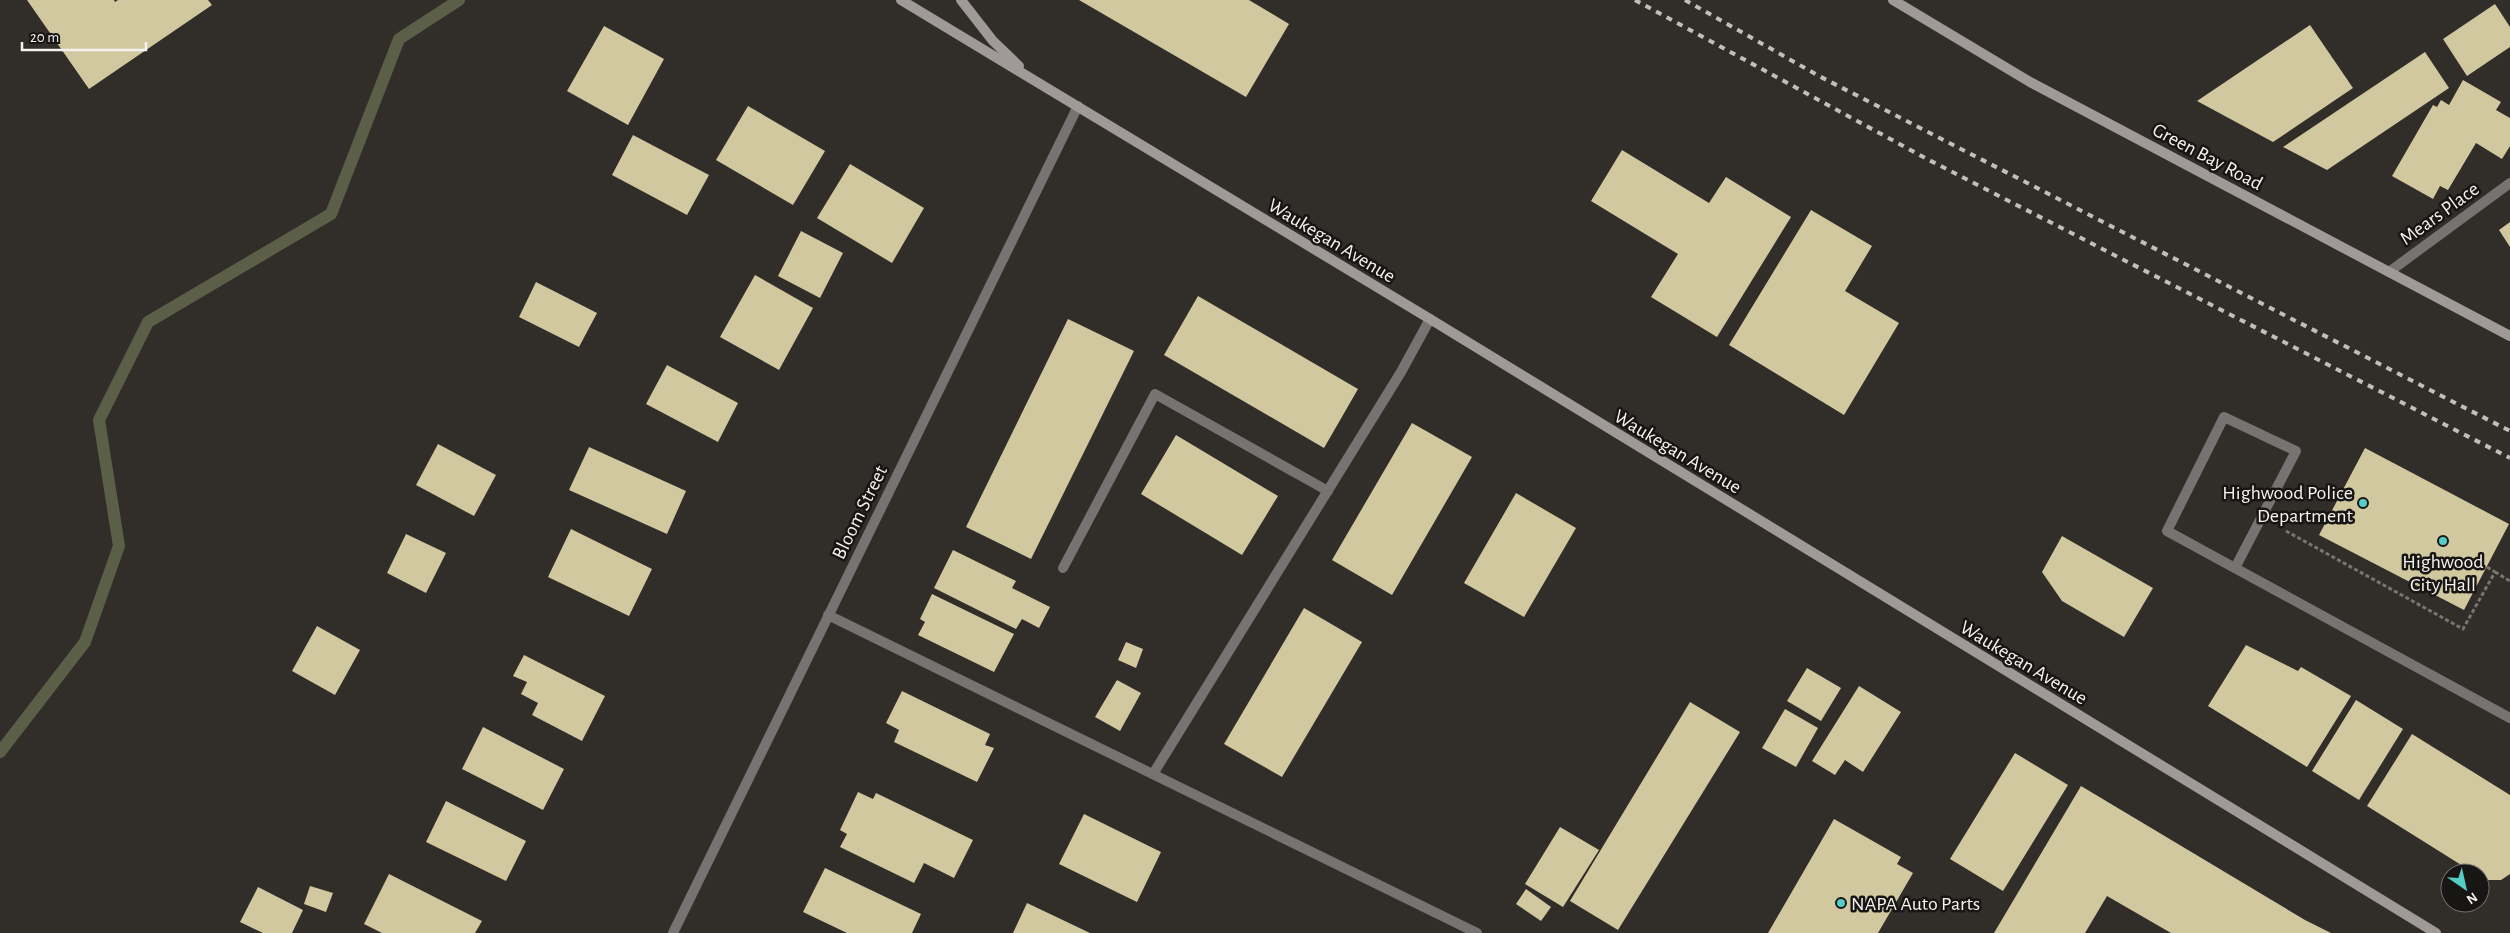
<svg xmlns="http://www.w3.org/2000/svg" width="2510" height="933" font-family="'Alegreya Sans',sans-serif">
<rect width="100%" height="100%" fill="#312d29"/>
<g fill="none" stroke-linecap="round" stroke-linejoin="round">
<!-- stream -->
<path stroke="#5c5f48" stroke-width="12" d="M0,752L85,642L119,546L99,420L148,322L331,214L399,39L459,0"/>
</g>
<!-- building -->
<g fill="#d2c8a0">
<path d="M27,0H114L115,2L118,0H208L212,5L89,89Z"/>
<path d="M1079,0H1249L1289,24L1246,97Z"/>
<path d="M2495,4L2510,27V47L2467,76L2443,39Z"/>
<path d="M2310,25L2353,88L2273,142L2197,101Z"/>
<path d="M604,26L664,59L628,125L567,91Z"/>
<path d="M2425,52L2449,88L2327,170L2283,147Z"/>
<path d="M2463,80L2501,102L2496,110L2510,118V146L2502,159L2476,143L2448,190L2440,186L2433,199L2392,176L2433,105L2437,107L2441,100L2449,105Z"/>
<path d="M748,106L825,151L793,205L716,160Z"/>
<path d="M633,135L709,175L687,215L612,175Z"/>
<path d="M1622,150L1709,203L1726,177L1791,217L1717,337L1651,297L1678,254L1591,201Z"/>
<path d="M850,164L924,208L892,263L817,218Z"/>
<path d="M1811,210L1872,246L1845,291L1899,323L1844,415L1729,345Z"/>
<path d="M2510,222V247L2499,230Z"/>
<path d="M801,231L843,253L820,298L778,276Z"/>
<path d="M755,275L813,308L779,370L720,337Z"/>
<path d="M536,282L597,313L579,347L519,317Z"/>
<path d="M1198,296L1358,389L1324,448L1164,355Z"/>
<path d="M1068,319L1134,351L1031,559L966,527Z"/>
<path d="M667,365L738,403L718,442L646,404Z"/>
<path d="M1412,423L1472,457L1392,595L1332,560Z"/>
<path d="M1176,435L1278,496L1242,555L1141,494Z"/>
<path d="M438,444L496,475L474,516L416,485Z"/>
<path d="M589,447L686,491L667,534L569,490Z"/>
<path d="M2365,448L2509,524L2464,610L2319,535Z"/>
<path d="M1516,493L1576,528L1524,617L1464,583Z"/>
<path d="M571,529L652,569L629,616L548,577Z"/>
<path d="M406,534L446,553L426,593L387,573Z"/>
<path d="M2062,536L2153,588L2124,637L2062,601L2042,572Z"/>
<path d="M953,550L1016,581L1012,588L1050,607L1039,628L1022,619L1016,629L934,588Z"/>
<path d="M932,594L1014,634L994,672L918,635L925,622L920,619Z"/>
<path d="M1304,608L1362,642L1282,777L1224,744Z"/>
<path d="M317,626L360,650L335,695L292,671Z"/>
<path d="M1126,642L1143,649L1136,668L1118,660Z"/>
<path d="M2246,645L2298,671L2301,667L2351,696L2307,767L2208,706Z"/>
<path d="M524,655L605,696L582,741L532,715L538,703L521,694L527,682L513,676Z"/>
<path d="M1807,668L1841,688L1821,721L1787,701Z"/>
<path d="M1117,680L1141,693L1120,731L1095,717Z"/>
<path d="M1859,686L1901,712L1863,772L1845,760L1835,775L1812,761Z"/>
<path d="M902,691L990,734L985,745L994,748L977,782L894,742L899,730L886,723Z"/>
<path d="M2356,700L2403,729L2359,800L2312,771Z"/>
<path d="M1690,702L1740,732L1618,930L1570,901Z"/>
<path d="M1785,709L1818,728L1796,767L1762,748Z"/>
<path d="M483,727L564,769L543,810L462,769Z"/>
<path d="M2412,734L2510,795V874L2501,880H2486L2480,877V873H2474L2367,806Z"/>
<path d="M2015,753L2068,785L2003,891L1950,859Z"/>
<path d="M2081,786L2305,920L2331,933H2171L2107,896L2085,933H1994Z"/>
<path d="M858,792L873,799L876,793L973,840L954,878L924,863L914,883L840,847L847,834L840,830Z"/>
<path d="M446,801L526,841L506,881L426,842Z"/>
<path d="M1084,814L1161,852L1137,902L1059,864Z"/>
<path d="M1834,819L1901,857L1897,864L1913,873L1878,933H1768Z"/>
<path d="M1560,827L1599,850L1563,907L1525,884Z"/>
<path d="M825,868L921,914L912,933H847L803,912Z"/>
<path d="M389,874L482,921L475,933H382L364,924Z"/>
<path d="M310,886L333,893L326,912L304,904Z"/>
<path d="M258,887L303,910L292,933H263L240,922Z"/>
<path d="M1526,889L1551,907L1541,921L1516,904Z"/>
<path d="M1027,903L1090,933H1013Z"/>
</g>
<g fill="none" stroke-linecap="round" stroke-linejoin="round">
<!-- path -->
<g stroke="#797571" stroke-width="3" stroke-dasharray="4 2.5" stroke-linecap="butt">
<path d="M2286,531L2463,629L2495,572L2487,567"/>
<path d="M2495,572L2510,581"/>
</g>
<!-- lane -->
<g stroke="#767372" stroke-width="10">
<path d="M1063,568L1155,394L1328,491"/>
<path d="M2235,568L2296,451L2224,417L2167,531L2510,718"/>
<path d="M828,615L1477,933"/>
<path d="M1153,774L1401,372L1430,319"/>
</g>
<!-- street -->
<g stroke="#767372" stroke-width="10">
<path d="M2389,272L2510,183"/>
<path d="M673,933L1078,106"/>
</g>
<!-- secondary -->
<g stroke="#9f9a98" stroke-width="10">
<path d="M901,0L1430,319L2436,933"/>
<path d="M961,0L993,41L1019,66"/>
<path d="M1893,0L2030,82L2510,336"/>
</g>
<!-- rail -->
<g stroke="#c1bebb" stroke-width="4" stroke-dasharray="6 6" stroke-linecap="butt">
<path d="M1635,0L1927,159L2510,458"/>
<path d="M1685,0L1819,76L2510,431"/>
</g>
</g>
<!-- markers -->
<g fill="#54cdc7" stroke="#171614" stroke-width="2">
<circle cx="2363" cy="503" r="5"/>
<circle cx="2443" cy="541" r="5"/>
<circle cx="1841" cy="903" r="5"/>
</g>
<g text-anchor="middle" stroke-width="5" stroke-linejoin="round" paint-order="stroke">
<!-- street labels -->
<g font-size="20" fill="#f5f2ef" stroke="#171614">
<text transform="translate(2208 156) rotate(28)" y="7">Green Bay Road</text>
<text transform="translate(2439 213) rotate(-36)" y="7">Mears Place</text>
<text transform="translate(1332 240) rotate(31)" y="7">Waukegan Avenue</text>
<text transform="translate(1678 451) rotate(31)" y="7">Waukegan Avenue</text>
<text transform="translate(859 512) rotate(-64)" y="7">Bloom Street</text>
<text transform="translate(2024 662) rotate(31)" y="7">Waukegan Avenue</text>
</g>
<!-- poi labels -->
<g font-size="20" fill="#f5f2ef" stroke="#171614" text-anchor="end">
<text x="2353" y="499">Highwood Police<tspan x="2353" dy="23">Department</tspan></text>
<text x="2443" y="568" text-anchor="middle">Highwood<tspan x="2443" dy="23">City Hall</tspan></text>
<text x="1851" y="910" text-anchor="start">NAPA Auto Parts</text>
</g>
</g>
<!-- north arrow -->
<g transform="translate(2465 888) rotate(146)"><circle r="24" fill="#171614" stroke="#706e6c"/>
<path d="M0-4L9 19L0 12L-9 19Z" fill="#54cdc7"/>
<text y="-8" font-size="14" font-weight="bold" text-anchor="middle" fill="#f5f2ef">N</text>
</g>
<!-- scale -->
<path d="M22 42v8h124v-8" fill="none" stroke="#f5f2ef" stroke-width="2.5"/>
<text x="30" y="42" font-size="15" fill="#f5f2ef" stroke="#171614" stroke-width="4" paint-order="stroke">20 m</text>
</svg>
